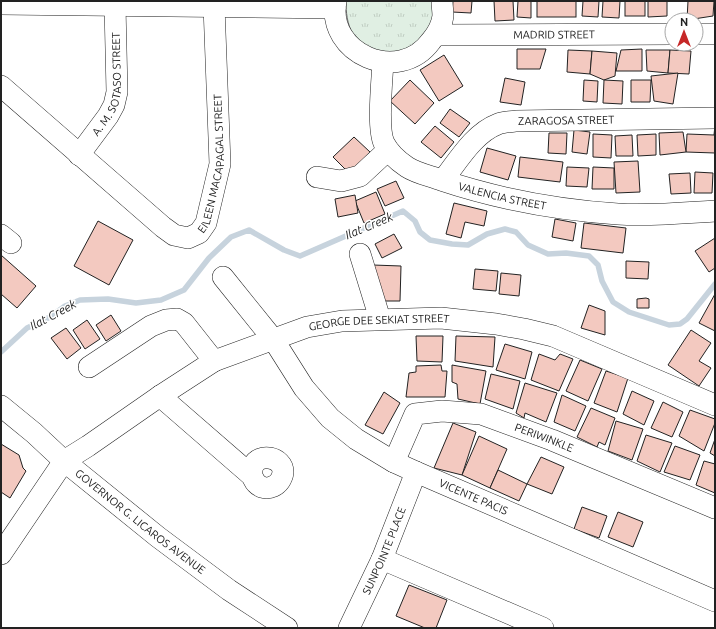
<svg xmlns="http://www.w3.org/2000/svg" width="716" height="629" font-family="Ubuntu,sans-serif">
<defs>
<pattern id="grass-tufts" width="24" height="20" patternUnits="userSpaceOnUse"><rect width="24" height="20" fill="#e0efe3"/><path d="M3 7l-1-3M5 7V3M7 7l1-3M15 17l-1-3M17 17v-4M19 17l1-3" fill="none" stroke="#c0cdc2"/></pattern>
</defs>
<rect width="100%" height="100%" fill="#fff"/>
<!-- grass -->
<path fill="url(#grass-tufts)" stroke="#6f6f6f" d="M346,1H435C435,12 434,24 427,33C410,58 371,59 353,34C347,24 346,12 346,1Z"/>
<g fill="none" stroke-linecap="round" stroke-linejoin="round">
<!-- stream -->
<path stroke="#c7d3dd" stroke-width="5.5" d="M1,352L27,328L50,317L65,306L80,300L108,299L136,303L161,300L184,290L209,258L231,237L249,230L284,250L300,256L403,211L415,221L420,232L430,240L452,244L468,245L487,234L505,229L516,232L528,245L548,254L566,253L589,256L598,265L602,281L613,302L629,312L669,325L680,324L687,319L715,284"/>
</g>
<!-- building -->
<g fill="#f3c9c0" stroke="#222">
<path d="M453,1H472L471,13L452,12Z"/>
<path d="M494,1H513L514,20L495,21Z"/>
<path d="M518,1H531V18L517,17Z"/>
<rect x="537" y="1" width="39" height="16"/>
<path d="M583,1H599L598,17L582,16Z"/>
<path d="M603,1H620L619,18L602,17Z"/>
<rect x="625" y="1" width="20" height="15"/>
<path d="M648,1H667V16L648,17Z"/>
<path d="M688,1H714L713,16L687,20Z"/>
<path d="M517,49H546L540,69H517Z"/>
<path d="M642,49V71H616L621,50Z"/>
<path d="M568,50L592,51L590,74L567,72Z"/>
<path d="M646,50H670L668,73L647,71Z"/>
<path d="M670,50L691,51L689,74L668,73Z"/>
<path d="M592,51L617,53L615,76L604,80L590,74Z"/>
<path d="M444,55L463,86L439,101L420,70Z"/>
<path d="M678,73L673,104L654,101L651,76Z"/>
<path d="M505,78L525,82L521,105L500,102Z"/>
<path d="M410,80L434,103L415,124L390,101Z"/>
<path d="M584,80L598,81L597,102L583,101Z"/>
<path d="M604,80L623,81L622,104L603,103Z"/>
<path d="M631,80H651L650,102H631Z"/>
<path d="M450,109L470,123L459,137L440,123Z"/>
<path d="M715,125V153L686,152L687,134L714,135Z"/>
<path d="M435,126L454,142L441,158L421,142Z"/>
<path d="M574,130L590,132L587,154L572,152Z"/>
<path d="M683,132L686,152L660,155L659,133Z"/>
<path d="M549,133H567L566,154L548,153Z"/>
<path d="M593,134L612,135L611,158L593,157Z"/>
<path d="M656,134V155L638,156L637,135Z"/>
<path d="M632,135L633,156H616L615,136Z"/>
<path d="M354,137L370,152L349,173L333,157Z"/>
<path d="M487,148L516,156L508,180L480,172Z"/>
<path d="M520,157L563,162L560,182L518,177Z"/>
<path d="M638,161L640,192L616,193L614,162Z"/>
<path d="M567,167L589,168L587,187L566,186Z"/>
<path d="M593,167L614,168V189H592Z"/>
<path d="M695,172L713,173L712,193H694Z"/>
<path d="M690,173L691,193L671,194L669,174Z"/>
<path d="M396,181L404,198L385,206L377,189Z"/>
<path d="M376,192L385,214L364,223L355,201Z"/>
<path d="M355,195L358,213L338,217L335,199Z"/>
<path d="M454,203L487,211L484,226L465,222L461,238L446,234Z"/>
<path d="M555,219L576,223L573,241L552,237Z"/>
<path d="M98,221L133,240L109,285L74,266Z"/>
<path d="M584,223L626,228L623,253L581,248Z"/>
<path d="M394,234L402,248L382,258L375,244Z"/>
<path d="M715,238V268L709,272L695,251Z"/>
<path d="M1,255L36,286L17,308L1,294Z"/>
<path d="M626,261L649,262L648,279L626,278Z"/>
<path d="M373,265L401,266L400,301H384Z"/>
<path d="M475,269L498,271L496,291L473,289Z"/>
<path d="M501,273L521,275L519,296L499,294Z"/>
<path d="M715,294V331L699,323Z"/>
<path d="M646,298L649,299V308H637V299Z"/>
<path d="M589,305L605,311V335L581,328Z"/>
<path d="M111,315L121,331L106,341L96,325Z"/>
<path d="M87,320L100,339L85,349L73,330Z"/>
<path d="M66,328L81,348L67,359L51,338Z"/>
<path d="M691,330L711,343L699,361L711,368L699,386L668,365Z"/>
<path d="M416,336H443L442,362L417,361Z"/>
<path d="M456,336L495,337L493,367L455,361Z"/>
<path d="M505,344L532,352L525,379L496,370Z"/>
<path d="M539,354L555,360L560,354L573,359L559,391L531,380Z"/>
<path d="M580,360L602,369L588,401L566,391Z"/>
<path d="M441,365L442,371H447L445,397H406L409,373L416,372V366Z"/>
<path d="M452,365L486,371L480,404L458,399L457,384L452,382Z"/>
<path d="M606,371L628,378L617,412L594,403Z"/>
<path d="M491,374L520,381L513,409L485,399Z"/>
<path d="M525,383L557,393L546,422L525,413L524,418L516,413Z"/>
<path d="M632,391L654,401L644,425L623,414Z"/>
<path d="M384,392L400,403L383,434L365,425Z"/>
<path d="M562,395L586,406L575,431L554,422Z"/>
<path d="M663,402L683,412L672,437L651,428Z"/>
<path d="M591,408L615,418L605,445L599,442L597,447L577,437Z"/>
<path d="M690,410L715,419V423L704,451L679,436Z"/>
<path d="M616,421L643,429L632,460L608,451Z"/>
<path d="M453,423L476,432L462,475L434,468Z"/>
<path d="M646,435L672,443L660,472L637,461Z"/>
<path d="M479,436L507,449L490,488L462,475Z"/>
<path d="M715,439V456L710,453Z"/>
<path d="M1,444L19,455L23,468L26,471L10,498L1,492Z"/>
<path d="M675,446L700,455L690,480L664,472Z"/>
<path d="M541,457L564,467L552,494L527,484Z"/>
<path d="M704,461L715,464V493L696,485Z"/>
<path d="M498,470L527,484L519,501L490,488Z"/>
<path d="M582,507L607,516L599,538L574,529Z"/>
<path d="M618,512L643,522L633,547L608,537Z"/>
<path d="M409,585L447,600L436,628H425L396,616Z"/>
</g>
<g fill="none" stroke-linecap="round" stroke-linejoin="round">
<defs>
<g id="minor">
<path d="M336,1C326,54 399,85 431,41C437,34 442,25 443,16C443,11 442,6 442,1"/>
<path d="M1,4L335,8"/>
<path d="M696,34H715"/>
<path id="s1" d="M437,35L672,34"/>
<path id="s2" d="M383,62C382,81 377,128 384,143C389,153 398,161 407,167C416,173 430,176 441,180C498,199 558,210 618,214C650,216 683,213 715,211"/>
<path id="s3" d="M1,86L163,227L174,235L188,238L199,233L206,223L220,164L214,6"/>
<path id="s4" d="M79,155L108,116L114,105L117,92L115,6"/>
<path d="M317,177L341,181L360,176L388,150"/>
<path id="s5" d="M443,180C458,161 474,133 498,124C503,122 510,122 516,121L715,118"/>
<path d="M1,235L11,243"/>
<path d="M360,254L380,319"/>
<path id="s6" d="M223,277L273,339L304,388L330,418L356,439L394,462L416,472L715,601"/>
<path d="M89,367L151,326L166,320L177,319L184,323L214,361"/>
<path d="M160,396L251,475C253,477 254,481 256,483C266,494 282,485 283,472C283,457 259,452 253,466C252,468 252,472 251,475"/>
<path id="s7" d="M1,406L34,433L64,461L158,537L229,590L287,628"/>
<path id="s8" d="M394,462L415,414L442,411L481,414L552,440L715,508"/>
<path id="s9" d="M1,554L64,461L88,446L160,396L214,361L307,327L342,321L441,318L496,324L524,329L553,336L715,405"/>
<path d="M382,559L543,628"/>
<path id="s10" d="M349,628L382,559L416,472"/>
</g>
</defs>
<!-- minor casing -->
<use href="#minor" stroke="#222" stroke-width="22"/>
<!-- minor -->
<use href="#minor" stroke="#fff" stroke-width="21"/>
</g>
<g text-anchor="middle" stroke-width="3" stroke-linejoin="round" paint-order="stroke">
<!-- street labels -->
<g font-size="11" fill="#222" stroke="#fff">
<text dy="4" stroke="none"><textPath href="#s1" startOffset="117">MADRID STREET</textPath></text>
<text dy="4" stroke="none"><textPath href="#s4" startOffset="80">A. M. SOTASO STREET</textPath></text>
<text dy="4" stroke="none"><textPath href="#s5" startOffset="148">ZARAGOSA STREET</textPath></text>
<text dy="4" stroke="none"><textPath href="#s3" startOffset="327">EILEEN MACAPAGAL STREET</textPath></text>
<text dy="4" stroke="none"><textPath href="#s2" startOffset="215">VALENCIA STREET</textPath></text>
<text dy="4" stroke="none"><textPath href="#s9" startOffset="464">GEORGE DEE SEKIAT STREET</textPath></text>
<text dy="4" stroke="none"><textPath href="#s8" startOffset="186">PERIWINKLE</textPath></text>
<text dy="4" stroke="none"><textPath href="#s6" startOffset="342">VICENTE PACIS</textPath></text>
<text dy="4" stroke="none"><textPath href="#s7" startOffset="181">GOVERNOR G. LICAROS AVENUE</textPath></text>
<text dy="4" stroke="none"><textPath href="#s10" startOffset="85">SUNPOINTE PLACE</textPath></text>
</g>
<!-- water labels -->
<g font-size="12" font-style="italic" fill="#222" stroke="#fff">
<text transform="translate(369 226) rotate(-23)" y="4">Ilat Creek</text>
<text transform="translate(53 315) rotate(-28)" y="4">Ilat Creek</text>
</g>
</g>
<!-- border -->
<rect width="716" height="629" fill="none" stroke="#222222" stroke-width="4"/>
<!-- north arrow -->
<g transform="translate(684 32)"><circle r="19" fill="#ffffff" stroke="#a7a7a7"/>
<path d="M0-3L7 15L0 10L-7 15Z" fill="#c62828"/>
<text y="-6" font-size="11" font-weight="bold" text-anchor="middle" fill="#222222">N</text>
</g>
</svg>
